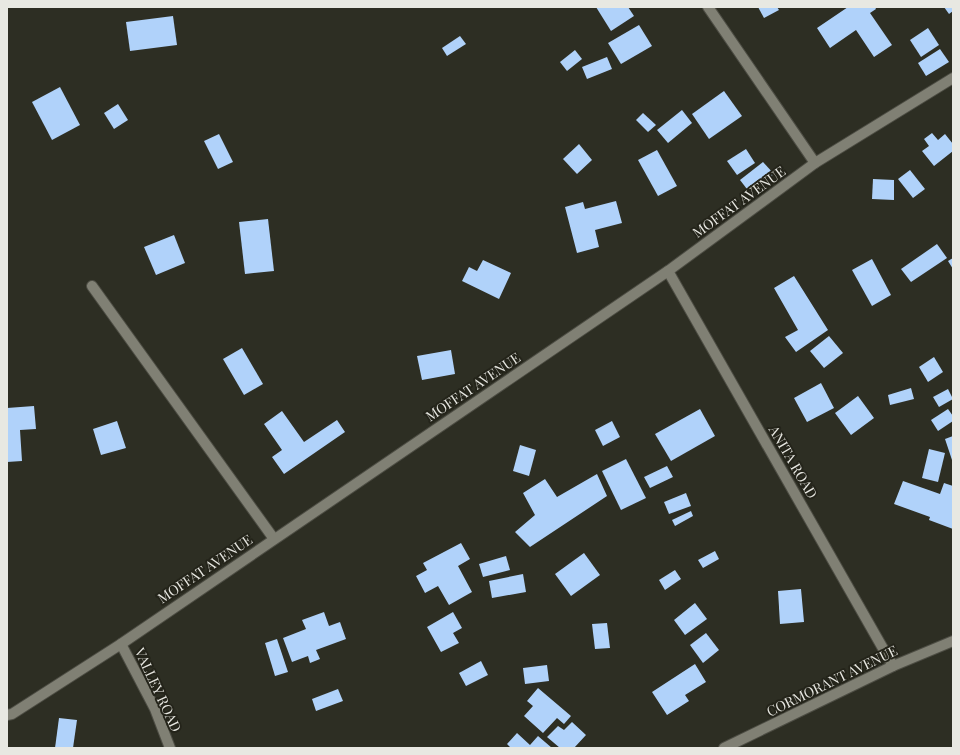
<svg xmlns="http://www.w3.org/2000/svg" width="960" height="755" font-family="'Playfair Display',serif">
<rect width="100%" height="100%" fill="#2d2e23"/>
<!-- building -->
<g fill="#b0d2fa">
<path d="M596,7H628L634,16L611,31Z"/>
<path d="M758,7H777L779,10L764,18Z"/>
<path d="M848,7H875L876,9L870,13L892,45L874,57L856,30L830,48L817,28Z"/>
<path d="M944,7H953V11L949,14Z"/>
<path d="M173,16L177,45L130,51L126,22Z"/>
<path d="M639,25L652,46L621,64L608,43Z"/>
<path d="M928,28L939,45L921,57L910,40Z"/>
<path d="M460,36L466,44L447,56L442,48Z"/>
<path d="M940,49L949,62L926,76L918,63Z"/>
<path d="M575,50L582,59L567,71L560,62Z"/>
<path d="M607,57L612,69L587,79L582,67Z"/>
<path d="M60,87L80,125L52,140L32,102Z"/>
<path d="M724,91L742,116L709,139L692,114Z"/>
<path d="M118,104L128,120L114,129L104,113Z"/>
<path d="M682,110L692,123L668,143L657,130Z"/>
<path d="M643,113L656,125L648,132L636,120Z"/>
<path d="M932,133L938,140L945,134L953,144V151L934,166L922,151L929,146L924,139Z"/>
<path d="M219,134L233,162L218,169L204,141Z"/>
<path d="M579,144L592,160L577,174L563,159Z"/>
<path d="M746,149L755,163L737,175L727,161Z"/>
<path d="M657,150L677,186L658,196L638,160Z"/>
<path d="M763,162L774,174L750,193L740,180Z"/>
<path d="M910,170L925,189L913,198L898,179Z"/>
<path d="M873,179L894,180V200L872,199Z"/>
<path d="M616,201L622,223L595,230L599,247L577,253L565,207L583,202L585,209Z"/>
<path d="M268,219L274,271L245,274L239,222Z"/>
<path d="M174,235L185,263L156,275L144,247Z"/>
<path d="M937,244L947,258L911,282L901,269Z"/>
<path d="M953,258V269L948,261Z"/>
<path d="M872,259L891,295L872,306L852,270Z"/>
<path d="M483,260L511,273L499,299L462,281L469,267L477,271Z"/>
<path d="M794,276L828,330L796,352L785,337L798,330L774,288Z"/>
<path d="M829,336L843,353L824,368L810,351Z"/>
<path d="M242,348L263,384L244,395L223,359Z"/>
<path d="M451,350L455,374L422,380L417,356Z"/>
<path d="M934,357L943,372L928,382L919,367Z"/>
<path d="M821,383L834,408L807,422L794,398Z"/>
<path d="M911,388L914,399L890,405L888,395Z"/>
<path d="M948,389L953,399L939,407L933,397Z"/>
<path d="M858,396L874,418L851,435L835,413Z"/>
<path d="M34,406L36,429L20,430L22,461L7,462V408Z"/>
<path d="M700,409L715,436L671,461L655,434Z"/>
<path d="M948,409L953,416V421L938,431L931,420Z"/>
<path d="M282,411L304,442L337,420L345,432L284,474L272,457L282,450L264,424Z"/>
<path d="M117,421L126,448L101,455L93,429Z"/>
<path d="M612,421L620,437L603,446L595,430Z"/>
<path d="M953,436V460H952L945,439Z"/>
<path d="M520,445L536,450L529,476L513,471Z"/>
<path d="M929,449L945,453L938,482L922,478Z"/>
<path d="M626,459L646,498L621,510L602,471Z"/>
<path d="M667,466L673,477L650,488L644,477Z"/>
<path d="M597,474L607,496L530,547L515,532L535,515L523,493L545,479L557,497Z"/>
<path d="M903,481L940,494L944,483L953,486V529L929,520L930,517L894,504Z"/>
<path d="M686,493L691,506L669,514L664,502Z"/>
<path d="M691,511L693,516L675,526L672,520Z"/>
<path d="M461,543L470,559L458,566L472,592L449,605L438,586L425,593L416,576L427,570L423,563Z"/>
<path d="M715,551L719,559L703,568L698,560Z"/>
<path d="M584,553L600,575L571,596L555,574Z"/>
<path d="M506,556L510,570L483,577L479,564Z"/>
<path d="M675,570L681,579L665,590L659,580Z"/>
<path d="M523,574L526,592L492,598L489,581Z"/>
<path d="M801,589L804,622L780,624L778,591Z"/>
<path d="M695,603L707,619L685,635L674,620Z"/>
<path d="M324,612L329,626L340,622L346,639L316,650L320,659L310,663L308,656L292,662L283,638L306,629L302,620Z"/>
<path d="M453,612L462,628L453,633L459,643L441,652L427,627Z"/>
<path d="M607,623L610,648L595,649L592,624Z"/>
<path d="M706,633L719,650L703,663L690,645Z"/>
<path d="M277,639L288,672L275,676L265,643Z"/>
<path d="M481,661L488,675L466,686L459,673Z"/>
<path d="M695,664L706,682L685,695L689,701L667,715L652,692Z"/>
<path d="M547,665L549,681L525,684L523,668Z"/>
<path d="M538,688L571,716L564,724L557,718L543,733L524,716L533,706L527,701Z"/>
<path d="M338,689L343,701L316,711L312,699Z"/>
<path d="M59,718L77,720L73,748H55Z"/>
<path d="M572,722L586,735L574,748H560L547,737L558,726L564,730Z"/>
<path d="M517,733L530,745L538,736L552,748H511L507,744Z"/>
</g>
<g fill="none" stroke-linecap="round" stroke-linejoin="round">
<defs>
<g id="minor">
<path d="M708,7L815,163"/>
<path d="M668,271L893,666"/>
<path d="M92,286L274,539"/>
<path d="M121,644L155,709L170,748"/>
<path d="M7,715L12,714L121,644L668,271L815,163L953,78"/>
<path d="M724,748L893,666L953,641"/>
</g>
</defs>
<!-- minor casing -->
<use href="#minor" stroke="#4d4d44" stroke-width="12"/>
<!-- minor -->
<use href="#minor" stroke="#808074" stroke-width="10"/>
</g>
<g text-anchor="middle" stroke-width="4" stroke-linejoin="round" paint-order="stroke">
<!-- street labels -->
<g font-size="14" fill="#e8e8e2" stroke="#24241a">
<text transform="translate(739 202) rotate(-36)" y="5">MOFFAT AVENUE</text>
<text transform="translate(473 387) rotate(-34)" y="5">MOFFAT AVENUE</text>
<text transform="translate(793 462) rotate(60)" y="5">ANITA ROAD</text>
<text transform="translate(205 569) rotate(-34)" y="5">MOFFAT AVENUE</text>
<text transform="translate(832 681) rotate(-26)" y="5">CORMORANT AVENUE</text>
<text transform="translate(158 690) rotate(65)" y="5">VALLEY ROAD</text>
</g>
</g>
<!-- border -->
<rect width="960" height="755" fill="none" stroke="#e8e8e2" stroke-width="16"/>
</svg>
